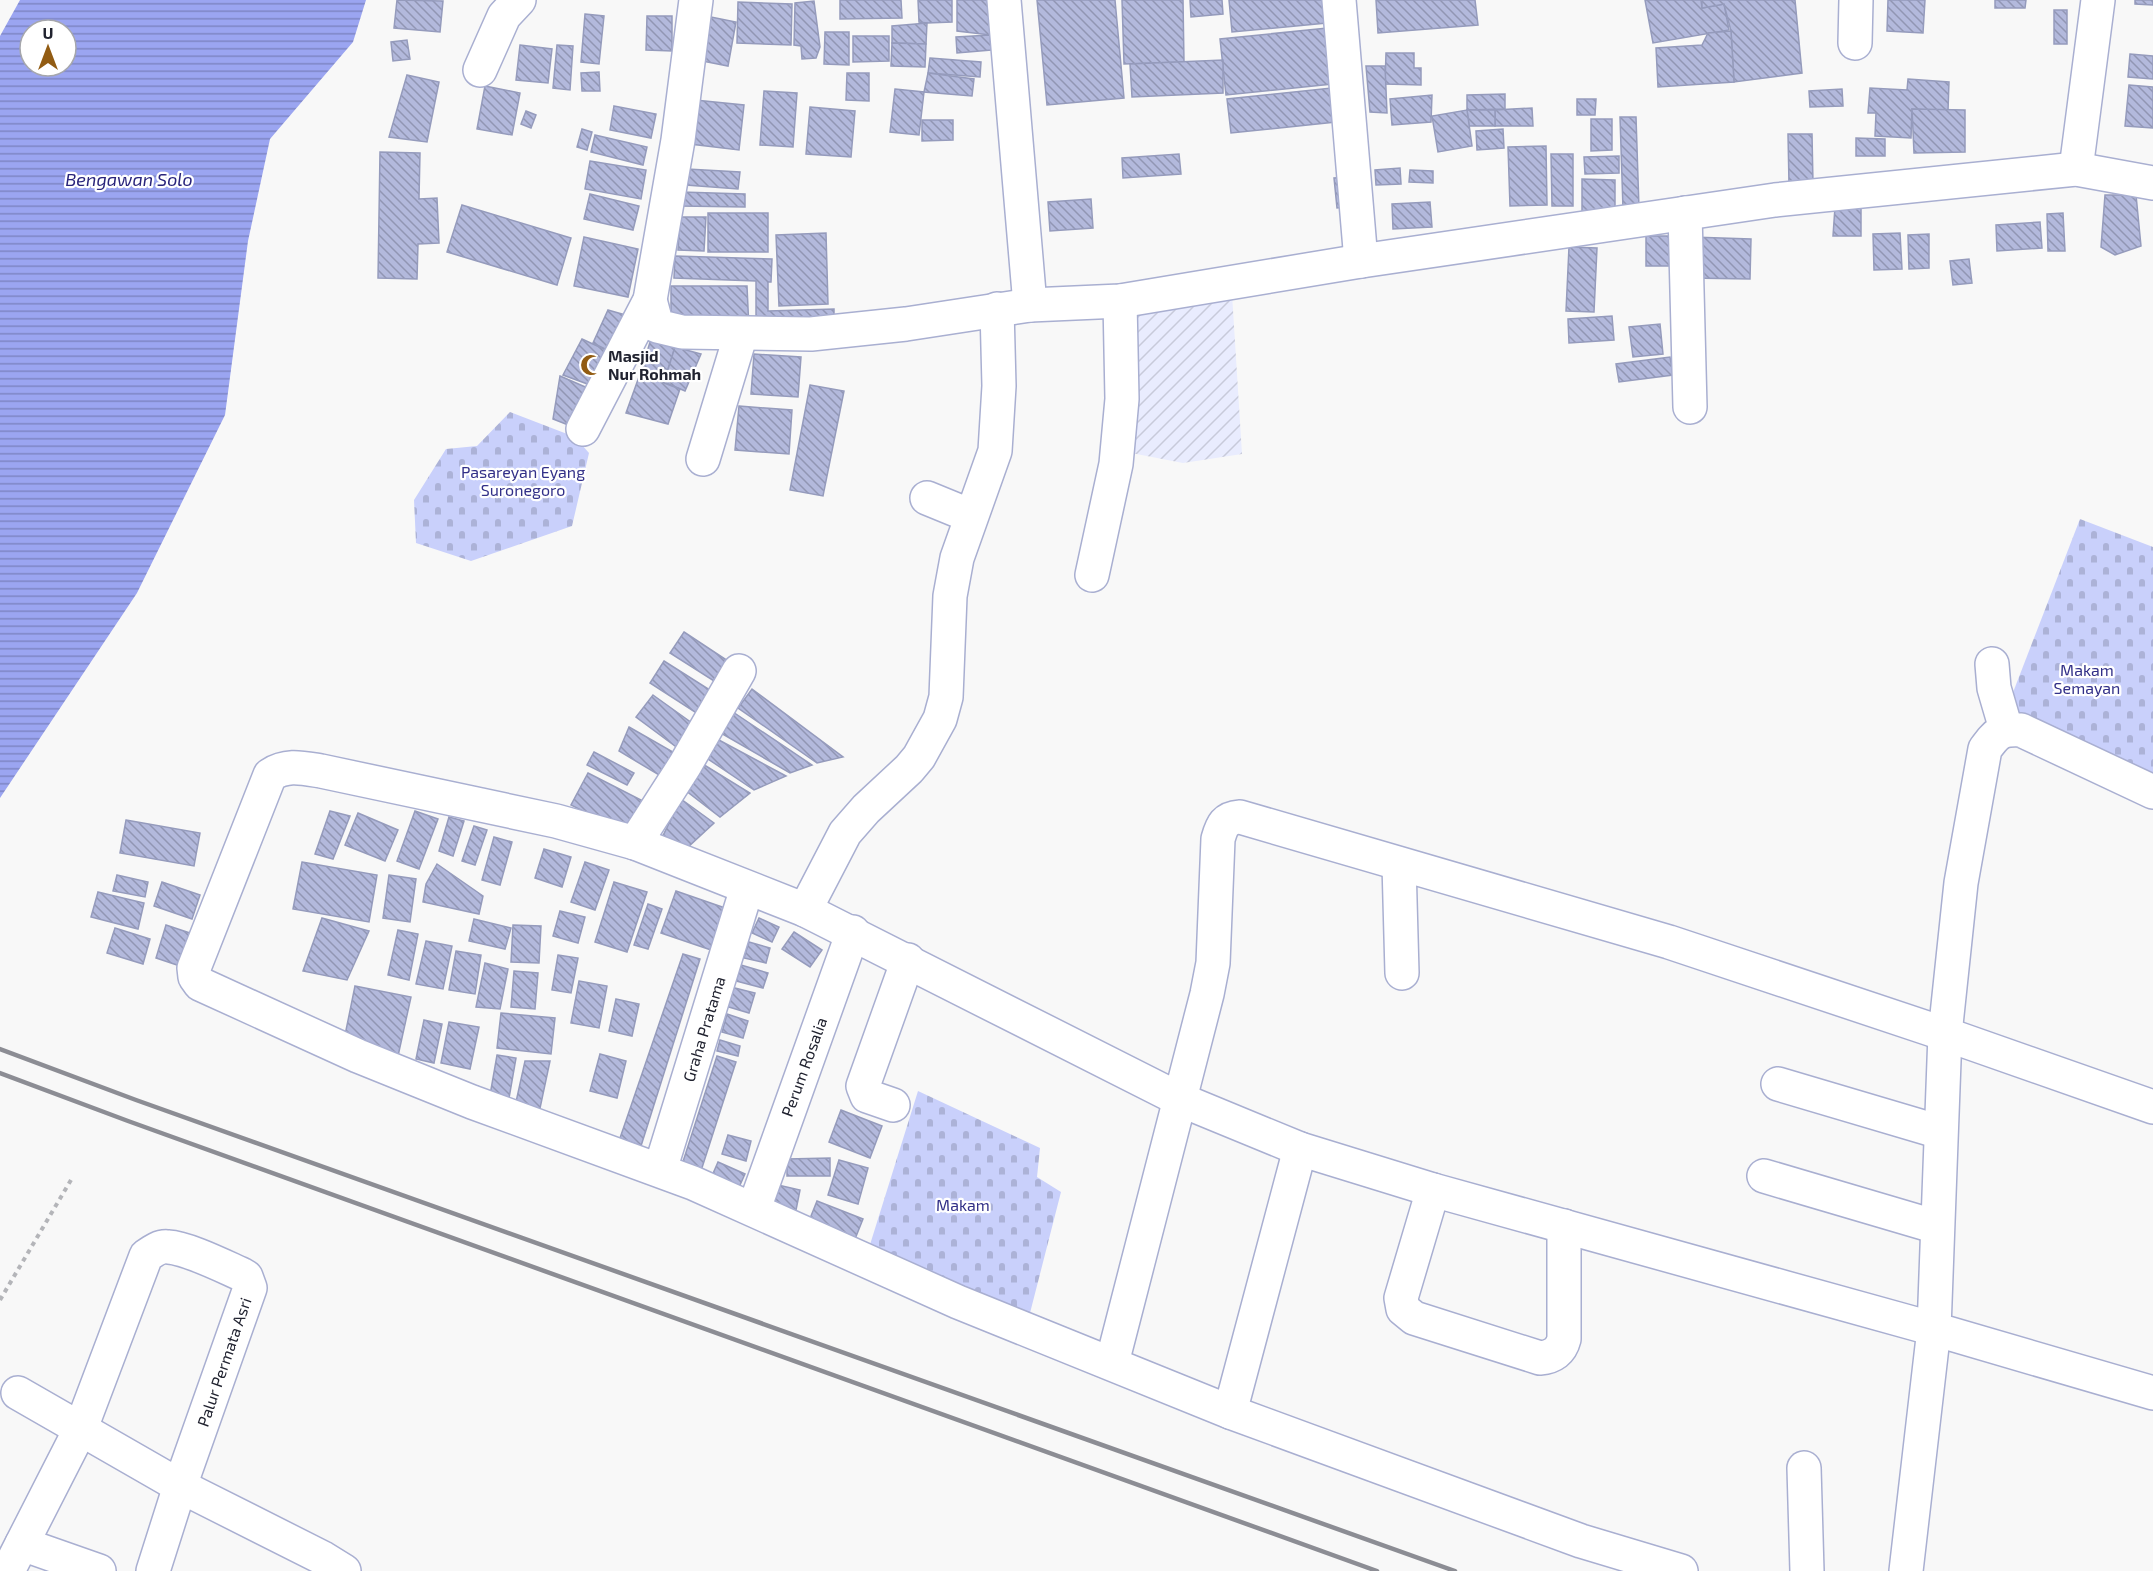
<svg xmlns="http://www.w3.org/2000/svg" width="2153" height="1571" font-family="'Exo 2',sans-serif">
<defs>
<pattern id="industrial-furrows" width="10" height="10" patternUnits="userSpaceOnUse" patternTransform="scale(1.5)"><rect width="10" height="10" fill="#e9ecfe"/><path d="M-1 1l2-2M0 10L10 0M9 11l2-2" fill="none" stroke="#c8cada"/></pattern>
<pattern id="cemetery-stones" width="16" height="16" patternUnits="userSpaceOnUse" patternTransform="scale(1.5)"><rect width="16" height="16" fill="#c9d0fb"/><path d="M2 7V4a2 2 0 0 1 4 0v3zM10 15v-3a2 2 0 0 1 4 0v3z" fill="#acb2d7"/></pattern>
<pattern id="water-rules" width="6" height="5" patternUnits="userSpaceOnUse" patternTransform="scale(1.5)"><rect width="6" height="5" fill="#9ba5f1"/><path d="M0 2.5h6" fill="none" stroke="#7e86c4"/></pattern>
<pattern id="building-back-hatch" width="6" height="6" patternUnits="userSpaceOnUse" patternTransform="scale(1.5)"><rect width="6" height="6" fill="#b3b9dc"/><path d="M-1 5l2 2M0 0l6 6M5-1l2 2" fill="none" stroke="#9196b3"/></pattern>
</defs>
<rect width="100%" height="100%" fill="#f8f8f8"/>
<!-- industrial -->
<path fill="url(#industrial-furrows)" d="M1232,294L1242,454L1183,463L1126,452L1127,307Z"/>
<!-- cemetery -->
<g fill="url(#cemetery-stones)">
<path d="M510,412L575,437L589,453L572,526L471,561L416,543L414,500L446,449L477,446Z"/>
<path d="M2080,519L2153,547V773L2033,727L2007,708Z"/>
<path d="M918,1091L1040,1148L1037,1177L1061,1192L1030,1313L868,1251Z"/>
</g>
<!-- water -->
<path fill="url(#water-rules)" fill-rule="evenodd" d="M20,0H366L353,42L270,139L248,241L225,415L137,593L0,798V36ZM30,30H66V66H30Z"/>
<!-- building -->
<g fill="url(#building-back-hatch)" stroke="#959bbc" stroke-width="1.5">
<path d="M397,0L443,1L440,32L394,28Z"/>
<path d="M840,0H901L902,18L840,19Z"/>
<path d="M918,0H952V22L927,23L919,22Z"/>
<path d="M957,0H992L990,35L957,31Z"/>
<path d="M1037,0H1115L1124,98L1047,105Z"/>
<path d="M1122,0H1183L1184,62L1124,64Z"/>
<path d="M1190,0H1222L1223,14L1191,17Z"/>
<path d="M1229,0H1335L1337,22L1232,32Z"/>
<path d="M1376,0H1475L1478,25L1378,33Z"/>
<path d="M1645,0H1701L1702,8L1724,4L1729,30L1653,43Z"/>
<path d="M1702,0H1795L1802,73L1734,82L1731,31L1724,4L1702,8Z"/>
<path d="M1888,0H1925L1923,33L1887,31Z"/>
<path d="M1995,0H2026L2025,8H1995Z"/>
<path d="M2135,0H2153V5L2135,4Z"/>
<path d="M814,1L820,47L816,58L802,59L801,46L794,45L795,3Z"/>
<path d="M738,2L792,4L791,45L737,43Z"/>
<rect x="2054" y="10" width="13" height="34"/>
<path d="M585,14L604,16L599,64L581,62Z"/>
<path d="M647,16H672V51L646,50Z"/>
<path d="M706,16L736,22L728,66L697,60Z"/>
<path d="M927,23L926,44L892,43V26Z"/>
<path d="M1337,27L1342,83L1226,95L1220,39Z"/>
<path d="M1731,31L1734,82L1658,87L1656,48L1702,45L1708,33Z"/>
<path d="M825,32H849V65L824,64Z"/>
<path d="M990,35L991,50L957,53L956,37Z"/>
<path d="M853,36H889V61L853,62Z"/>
<path d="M407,40L410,59L393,61L391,42Z"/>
<path d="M892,43L926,44L925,67L891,66Z"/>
<path d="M520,45L552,49L548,83L516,80Z"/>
<path d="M557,45L573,46L570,90L553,88Z"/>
<path d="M1386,53H1414V68H1421V85L1385,84Z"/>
<path d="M2130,54L2153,56V79L2128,77Z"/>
<path d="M930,58L981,62L980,77L928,73Z"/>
<path d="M1223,60V93L1132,97L1130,64Z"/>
<path d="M1366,66H1385L1387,113L1370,112Z"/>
<path d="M599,72L600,91H582L581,73Z"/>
<path d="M847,73H869V101L846,100Z"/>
<path d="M928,73L974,79L972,96L924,92Z"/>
<path d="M407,75L439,82L427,142L389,137Z"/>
<path d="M1908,79L1949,82L1948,111L1912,109L1911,138L1875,136L1876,113H1868L1870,88L1907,90Z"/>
<path d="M2129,85L2153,87V128L2125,126Z"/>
<path d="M485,86L520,93L512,135L477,129Z"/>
<path d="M1341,87L1345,121L1231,133L1227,99Z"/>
<path d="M895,89L924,92L919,135L890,132Z"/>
<path d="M1842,89L1843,106L1810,107L1809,91Z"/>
<path d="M764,91L797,93L793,147L760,145Z"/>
<path d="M1505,94V109L1467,110V95Z"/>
<path d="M1432,95L1431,122L1392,125L1390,99Z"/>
<path d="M1577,99H1596L1595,115H1577Z"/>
<path d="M695,100L744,105L739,150L690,144Z"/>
<path d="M614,106L656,114L651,138L610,130Z"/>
<path d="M810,107L855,111L851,157L806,154Z"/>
<path d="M1532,108L1533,126H1495V110Z"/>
<path d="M1912,109L1965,110V152L1914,153Z"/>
<path d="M1467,110H1495V126H1469Z"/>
<path d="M1467,110L1472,146L1438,152L1432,116Z"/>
<path d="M526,111L536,115L531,128L521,124Z"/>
<path d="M1620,117H1636L1639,208L1623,209Z"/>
<path d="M1591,119H1612V150L1591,151Z"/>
<path d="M922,120H953V140L922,141Z"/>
<path d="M582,129L592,132L587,150L577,147Z"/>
<path d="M1503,129L1504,148L1477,150L1476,131Z"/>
<path d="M1788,134H1812L1813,183L1789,184Z"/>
<path d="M595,135L647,147L643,165L591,152Z"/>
<path d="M1856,138L1885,139V156H1856Z"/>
<path d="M1546,146L1547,205L1510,206L1508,147Z"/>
<path d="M380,152L420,153L419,199L437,198L439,243L418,244L417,279L378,278Z"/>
<path d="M1179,154L1181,174L1123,178L1122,158Z"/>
<path d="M1551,154H1573V206H1552Z"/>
<path d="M1619,156V173L1585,174L1584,157Z"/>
<path d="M590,161L646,170L641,199L585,189Z"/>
<path d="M1400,168L1401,184L1376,185L1375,170Z"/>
<path d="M687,169L740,172L738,189L686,185Z"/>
<path d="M1410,170L1433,171V183L1409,182Z"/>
<path d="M1352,177L1355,206L1337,208L1334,178Z"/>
<path d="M1582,179L1615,180V212H1582Z"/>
<path d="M681,192L745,194V207L681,206Z"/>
<path d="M590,194L639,206L633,230L584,219Z"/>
<path d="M2105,195H2136L2141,246L2115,255L2101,247Z"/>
<path d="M1091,199L1093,228L1050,231L1048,202Z"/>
<path d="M1430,202L1432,227L1393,229L1392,204Z"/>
<path d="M462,205L571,238L557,285L447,252Z"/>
<path d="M1835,207L1861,208V236H1833Z"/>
<rect x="708" y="213" width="60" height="39"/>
<path d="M2063,213L2065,251H2048L2047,214Z"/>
<path d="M680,217H706L704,251L678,250Z"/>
<path d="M2040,222L2042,248L1997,251L1996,225Z"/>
<path d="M826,233L828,304L779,306L776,235Z"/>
<path d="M1900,233L1902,269L1874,270L1873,234Z"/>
<path d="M1929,234V268L1909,269L1908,235Z"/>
<rect x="1646" y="236" width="25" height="30"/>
<path d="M584,237L638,249L628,297L574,286Z"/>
<path d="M1691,237L1751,239L1750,279L1689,278Z"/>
<path d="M1569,247L1597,248L1594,312L1566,311Z"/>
<path d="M675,256L772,259L771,282H768V311L834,309V329H756V281L674,278Z"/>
<path d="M1969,259L1972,283L1953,285L1950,261Z"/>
<path d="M671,286H747L749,329L671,317Z"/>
<path d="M608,310L636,318L617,355L593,343Z"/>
<path d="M1612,316L1614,340L1569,343L1568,319Z"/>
<path d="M1660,324L1663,354L1633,357L1629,327Z"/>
<path d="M582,339L617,355L601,389L563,375Z"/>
<path d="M651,339L675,347L664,382L640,374Z"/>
<path d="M675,347L701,354L685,391L664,382Z"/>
<path d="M754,354L801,357L798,397L751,394Z"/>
<path d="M1670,357L1673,375L1619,382L1616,364Z"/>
<path d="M640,374L680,389L668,424L626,413Z"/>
<path d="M560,376L599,393L581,430L553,419Z"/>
<path d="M810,385L844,391L823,496L790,490Z"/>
<path d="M739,406L792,410L789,454L735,450Z"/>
<path d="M684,632L728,661L714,681L670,653Z"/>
<path d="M664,661L713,692L698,714L650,683Z"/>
<path d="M752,689L843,757L817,763L738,708Z"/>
<path d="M653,695L696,726L679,749L636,717Z"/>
<path d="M733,712L812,765L790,773L719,732Z"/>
<path d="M629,727L673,752L664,778L619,751Z"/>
<path d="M717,739L786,776L754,790L705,757Z"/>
<path d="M594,752L634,773L627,785L587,765Z"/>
<path d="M701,763L750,793L720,817L685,790Z"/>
<path d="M588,773L645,802L628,834L571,805Z"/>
<path d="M681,799L714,823L675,859L656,850Z"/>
<path d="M330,811L350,816L333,859L315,854Z"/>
<path d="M415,811L438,819L419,869L397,861Z"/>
<path d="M358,813L398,830L385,861L345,845Z"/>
<path d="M449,817L464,821L453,856L439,851Z"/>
<path d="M126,820L200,833L194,866L120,853Z"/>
<path d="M474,826L487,830L475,865L462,861Z"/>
<path d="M494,837L512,842L500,885L482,880Z"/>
<path d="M544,849L571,857L562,887L535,878Z"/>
<path d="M302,862L377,875L369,922L293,909Z"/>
<path d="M585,862L609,870L595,910L571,902Z"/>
<path d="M437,864L483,896L479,914L423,902L426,884Z"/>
<path d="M117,875L148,882L145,897L113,891Z"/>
<path d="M389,875L416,879L410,922L383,918Z"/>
<path d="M162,882L200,895L192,919L154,906Z"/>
<path d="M614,882L647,892L627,952L595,942Z"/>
<path d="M676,891L728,909L714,951L661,933Z"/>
<path d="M98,892L144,903L138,929L91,917Z"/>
<path d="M648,904L662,909L648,949L634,945Z"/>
<path d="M560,911L585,917L578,943L553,936Z"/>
<path d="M322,918L369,931L347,980L303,971Z"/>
<path d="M759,918L779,927L772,942L752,933Z"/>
<path d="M474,919L511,928L505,949L469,941Z"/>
<path d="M166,925L190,933L180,966L156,958Z"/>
<path d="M513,925L541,926L539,963L511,962Z"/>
<path d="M115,928L150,939L143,964L107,953Z"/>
<path d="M398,930L418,934L409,980L388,975Z"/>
<path d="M794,932L822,950L810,967L782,949Z"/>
<path d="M426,941L452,946L443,989L416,984Z"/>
<path d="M749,942L770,948L766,963L744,958Z"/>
<path d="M456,951L481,955L475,994L449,990Z"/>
<path d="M683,954L700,959L641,1146L620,1138Z"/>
<path d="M558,955L578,958L571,993L552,990Z"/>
<path d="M485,963L508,969L500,1009L476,1007Z"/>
<path d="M741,965L768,973L763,988L736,981Z"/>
<path d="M514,971L538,973L535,1009L511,1007Z"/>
<path d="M579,981L607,986L599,1028L571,1023Z"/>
<path d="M355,986L411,997L398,1056L343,1045Z"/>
<path d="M727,986L755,993L749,1013L722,1005Z"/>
<path d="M616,999L639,1004L632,1036L609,1031Z"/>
<path d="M501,1013L555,1018L551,1054L497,1048Z"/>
<path d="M727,1014L748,1021L743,1038L722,1032Z"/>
<path d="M424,1020L442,1024L434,1063L416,1059Z"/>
<path d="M449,1022L479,1027L470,1069L441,1063Z"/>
<path d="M720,1040L740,1046L738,1056L717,1051Z"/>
<path d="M600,1054L626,1061L617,1098L590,1091Z"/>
<path d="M497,1055L516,1058L508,1104L489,1101Z"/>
<path d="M717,1056L736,1062L699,1177L680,1171Z"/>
<path d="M525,1061H550L539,1113L514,1111Z"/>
<path d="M841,1110L882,1126L870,1158L829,1142Z"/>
<path d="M728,1135L751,1141L746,1161L722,1154Z"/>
<path d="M830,1158V1176H787V1159Z"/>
<path d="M839,1160L868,1168L858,1204L828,1195Z"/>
<path d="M718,1162L745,1174L735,1196L708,1185Z"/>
<path d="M778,1185L800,1190L795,1215L772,1210Z"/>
<path d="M817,1201L863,1219L851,1249L805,1231Z"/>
</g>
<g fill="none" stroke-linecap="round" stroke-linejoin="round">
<defs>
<g id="minor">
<path d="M1004,0L1030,305"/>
<path d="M1339,0L1361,261"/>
<path d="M1855,43L1856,0"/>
<path d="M480,70L504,16L519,0"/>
<path d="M2076,169L2098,0"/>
<path d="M1685,213L1690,407"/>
<path d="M650,300L657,326L682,332L811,334L906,324L1030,305L1120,301L1361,261L1775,200L2076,169L2153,183"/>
<path d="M583,429L650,300L678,140L696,0"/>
<path d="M703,459L741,334"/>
<path d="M927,498L971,516"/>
<path d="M1092,575L1116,464L1122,399L1120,301"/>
<path d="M1992,664L1994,688L2006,729"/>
<path d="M2153,792L2021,730C2000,729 1997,733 1985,749L1961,883L1945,1034L1934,1329L2153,1393"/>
<path d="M635,843L685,765L739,671"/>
<path d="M1399,864L1402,973"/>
<path d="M805,910L845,833L866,809L909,769L919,757L940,719L946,697L950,596L957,558L995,451L999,386L997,309"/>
<path d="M1778,1084L1940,1132"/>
<path d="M893,1105L867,1096L863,1086L908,960"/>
<path d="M660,1170L747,888"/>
<path d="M1764,1176L1937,1227"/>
<path d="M1433,1190L1401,1298L1403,1309L1414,1318L1540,1358C1553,1357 1561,1351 1564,1339V1226"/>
<path d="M756,1203L853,932"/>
<path d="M1112,1363L1207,994L1213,963L1218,839C1222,825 1225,818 1240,817L1669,942L1945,1034L2153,1107"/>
<path d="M18,1393L180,1486L323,1558L344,1571"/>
<path d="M1230,1412L1300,1149"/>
<path d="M1804,1468L1807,1571"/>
<path d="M22,1544L99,1571"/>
<path d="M8,1571L81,1428L146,1256C153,1251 160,1246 168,1247C187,1248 223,1266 241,1274L246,1277L250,1288L180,1486L153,1571"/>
<path d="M1681,1571L1581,1541L1230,1412L958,1302L693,1183L472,1102L358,1056L200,984L195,977L194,968L270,775C287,764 302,768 321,771L556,821L635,843L805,910L1181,1100L1300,1149L1433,1190L1934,1329L1906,1571"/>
</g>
</defs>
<!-- minor casing -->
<use href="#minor" stroke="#a9afd1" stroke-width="36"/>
<!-- path -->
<path stroke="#b4b5b9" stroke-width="4" stroke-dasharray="4.5 4.5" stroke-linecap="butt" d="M0,1300L71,1180"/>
<!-- minor -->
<use href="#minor" stroke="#fff" stroke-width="33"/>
<!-- rail -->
<g stroke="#8c8d94" stroke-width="4.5">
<path d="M0,1049L136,1100L1455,1571"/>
<path d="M0,1073L128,1121L1377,1571"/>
</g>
</g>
<!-- icons -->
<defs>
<symbol id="mosque-bare" viewBox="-9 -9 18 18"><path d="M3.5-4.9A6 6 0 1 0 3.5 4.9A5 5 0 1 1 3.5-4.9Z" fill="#925c13" stroke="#fff" stroke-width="2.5" paint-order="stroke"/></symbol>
</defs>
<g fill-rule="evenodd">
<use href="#mosque-bare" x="576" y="350" width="30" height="30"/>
</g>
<g text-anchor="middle" stroke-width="4.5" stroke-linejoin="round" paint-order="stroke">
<!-- poi labels -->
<g font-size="16" font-weight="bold" fill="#212330" stroke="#fff" text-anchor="start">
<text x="608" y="362">Masjid<tspan x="608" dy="18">Nur Rohmah</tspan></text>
</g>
<!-- park labels -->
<g font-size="16" fill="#323088" stroke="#fff">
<text x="523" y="478">Pasareyan Eyang<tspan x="523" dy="18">Suronegoro</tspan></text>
<text x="2087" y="676">Makam<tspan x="2087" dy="18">Semayan</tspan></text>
<text x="963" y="1211">Makam</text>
</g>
<!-- street labels -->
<g font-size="16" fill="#212330" stroke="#fff">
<text transform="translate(704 1029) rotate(-73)" y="6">Graha Pratama</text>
<text transform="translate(804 1067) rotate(-70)" y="6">Perum Rosalia</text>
<text transform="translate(224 1362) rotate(-71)" y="6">Palur Permata Asri</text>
</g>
<!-- water labels -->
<g font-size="18" font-style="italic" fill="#29247b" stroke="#fff">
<text x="129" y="186">Bengawan Solo</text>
</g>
</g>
<!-- north arrow -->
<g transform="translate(48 48)"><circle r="28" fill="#ffffff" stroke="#a6a7ac" stroke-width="1.5"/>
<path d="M0-4.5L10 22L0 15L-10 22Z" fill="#925c13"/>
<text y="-9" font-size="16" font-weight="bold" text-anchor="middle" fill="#212330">U</text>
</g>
</svg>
